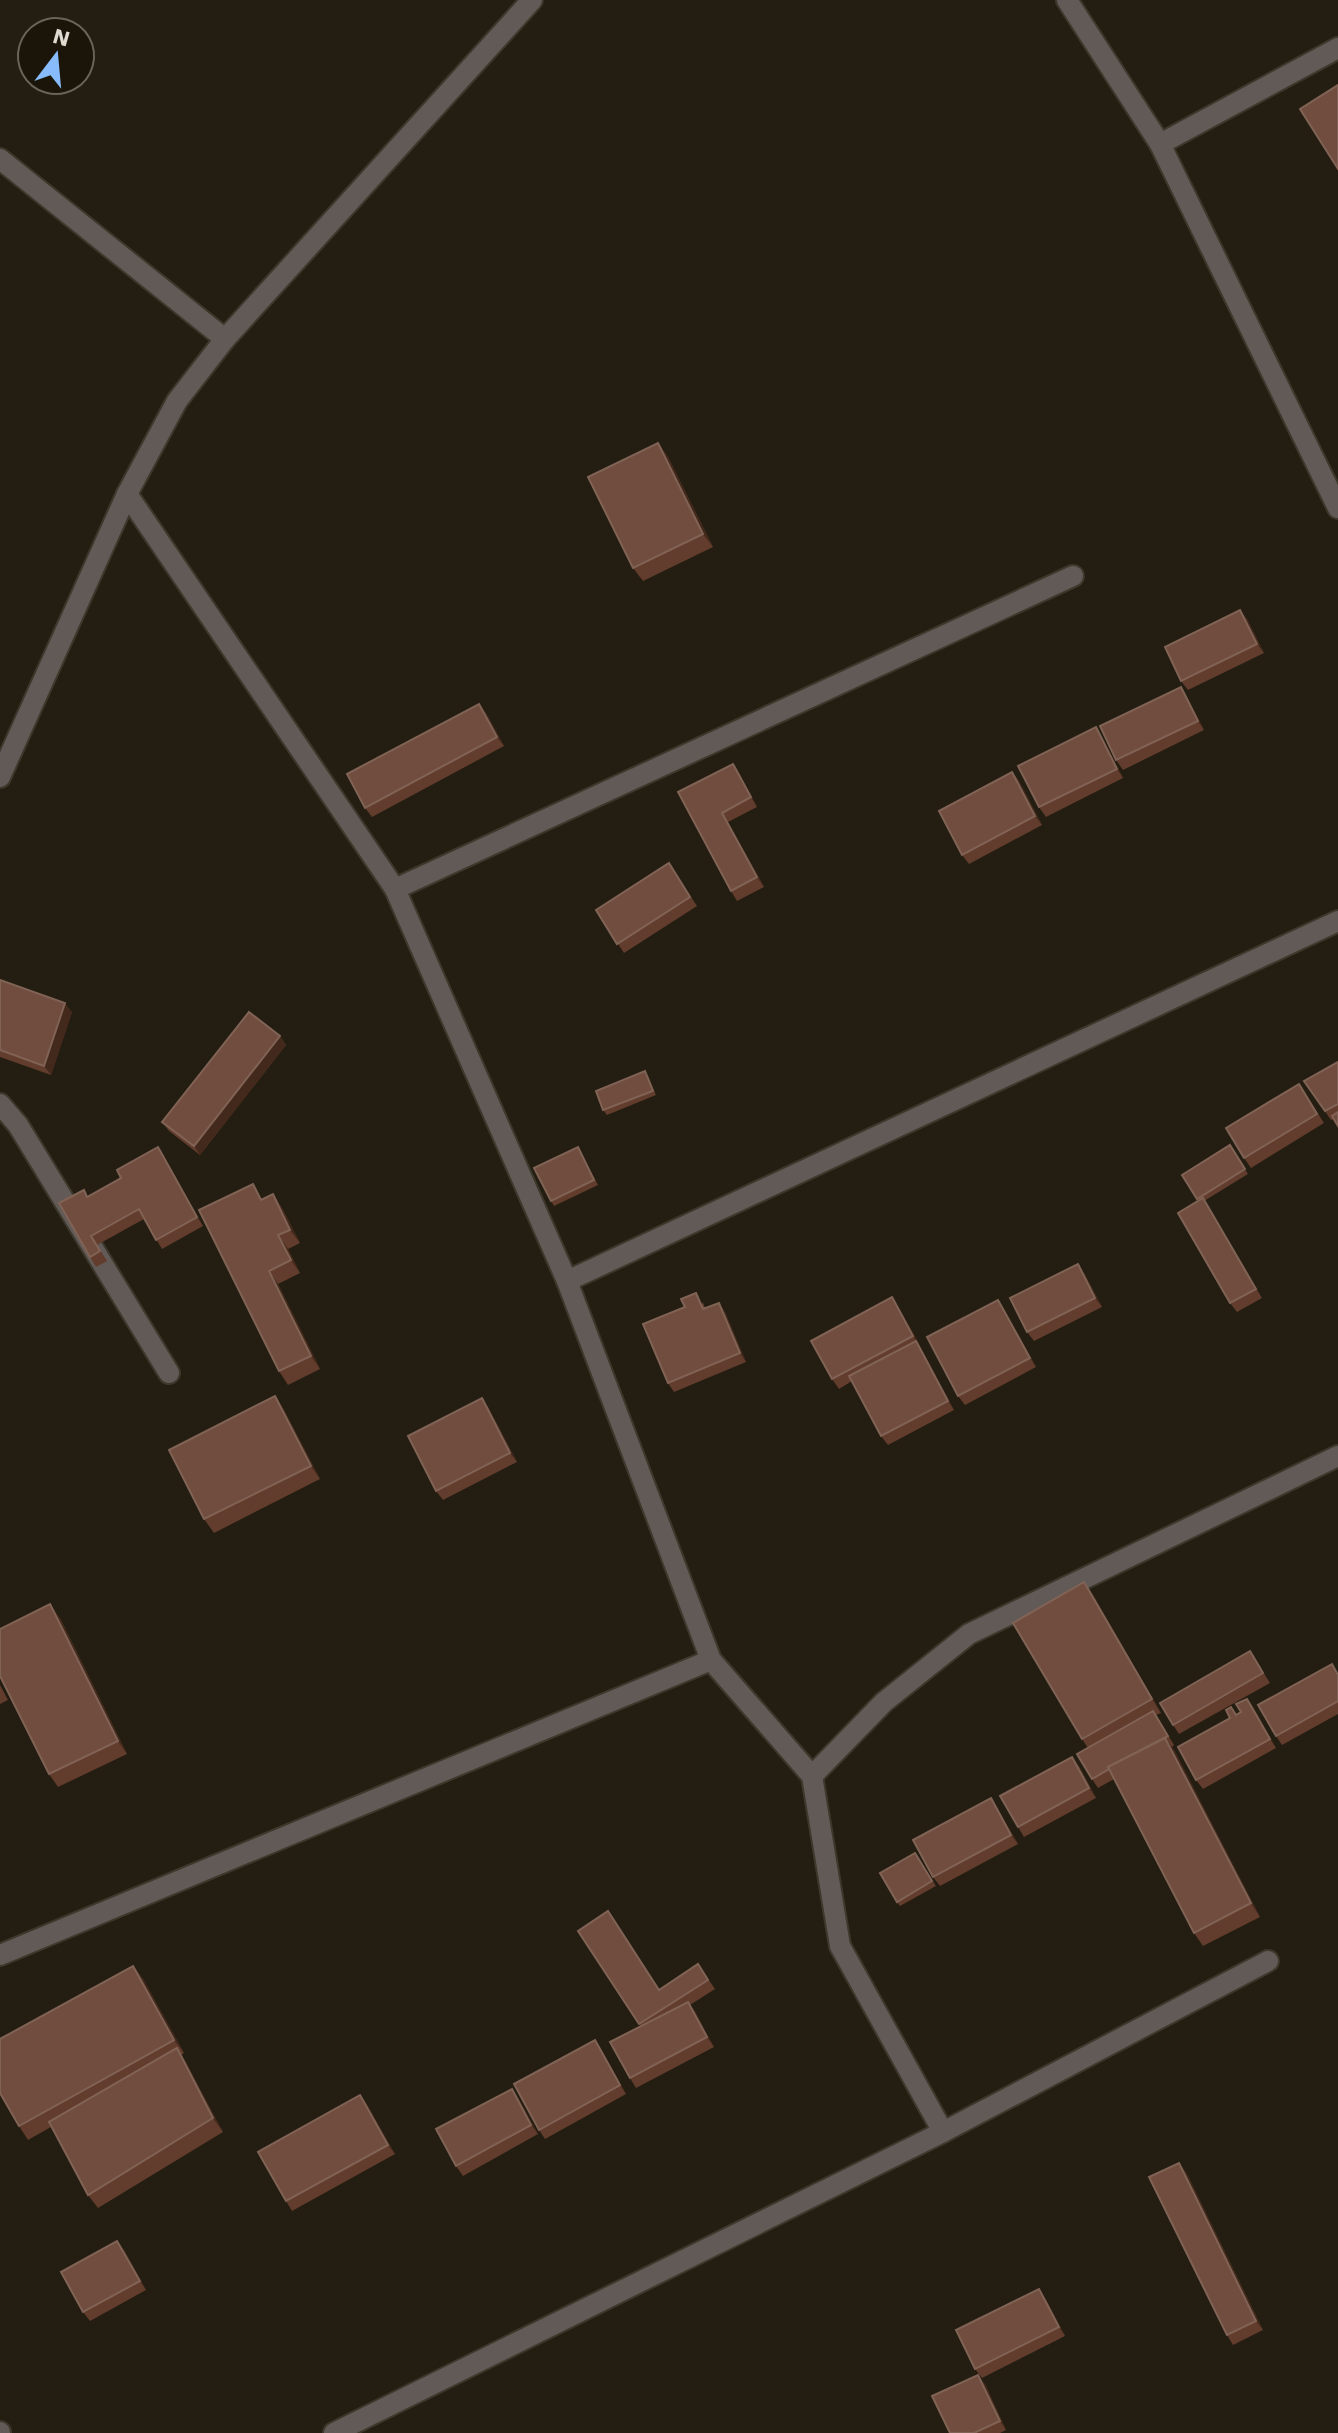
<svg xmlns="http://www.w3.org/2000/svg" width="1338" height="2433" font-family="'Work Sans',sans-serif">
<rect width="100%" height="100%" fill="#231e11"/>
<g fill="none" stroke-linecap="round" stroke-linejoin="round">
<defs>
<g id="minor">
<path d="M1067,0L1160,144L1338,508"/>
<path d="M1160,144L1338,48"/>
<path d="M0,159L225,339"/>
<path d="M127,494L395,889L567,1281L711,1660L812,1776L840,1946L943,2132"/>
<path d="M0,777L127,494L177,401L225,339L532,0"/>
<path d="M395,889L1073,576"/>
<path d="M0,1104L18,1125L169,1373"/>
<path d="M567,1281L1338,921"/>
<path d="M812,1776L884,1702L969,1634L1338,1456"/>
<path d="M0,1955L711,1660"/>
<path d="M0,2432V2433"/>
<path d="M334,2433L943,2132L1268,1961"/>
</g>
</defs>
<!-- minor casing -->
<use href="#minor" stroke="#3d382c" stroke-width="24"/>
<!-- minor -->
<use href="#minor" stroke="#625a57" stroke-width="20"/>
</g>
<!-- wall -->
<g fill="#623c2d">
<path d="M658,443L668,457L713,547L643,581L633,568Z"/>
<path d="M1247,619L1264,653L1188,690L1181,681Z"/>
<path d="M1181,687L1187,697L1204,730L1123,770L1116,760Z"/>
<path d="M486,713L504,746L372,817L365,808Z"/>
<path d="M1102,737L1123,778L1046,817L1039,807Z"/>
<path d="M733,764L739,773L757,807L728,822L764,887L737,901L731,891L678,792Z"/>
<path d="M1012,772L1019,781L1042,825L969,864L962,855Z"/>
<path d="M669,863L697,906L624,953L596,910Z"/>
<path d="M0,980L72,1012L51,1075L0,1057Z"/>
<path d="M280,1036L286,1045L200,1155L169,1131L162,1122Z"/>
<path d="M1338,1062V1126L1334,1119L1331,1120L1304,1081Z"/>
<path d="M648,1076L656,1095L607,1115L603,1110Z"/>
<path d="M1305,1093L1324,1123L1251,1168L1244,1158Z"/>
<path d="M1230,1145L1248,1174L1204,1201L1262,1298L1237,1312L1230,1303L1198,1201L1182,1175Z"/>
<path d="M578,1147L598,1185L554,1206L551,1201Z"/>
<path d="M164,1157L203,1226L162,1249L144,1219L97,1245L107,1261L96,1267L90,1257L89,1196Z"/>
<path d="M273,1194L282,1208L300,1243L288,1249L300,1273L278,1284L320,1369L288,1385L279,1371L199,1210L264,1199Z"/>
<path d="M1084,1273L1102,1307L1034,1341L1027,1332Z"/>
<path d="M892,1297L922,1350L954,1410L888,1445L881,1436L852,1381L839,1389L832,1379Z"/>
<path d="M998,1300L1004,1309L1036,1367L965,1405L958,1396Z"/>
<path d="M703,1302L705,1308L725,1312L746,1362L674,1392L668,1383Z"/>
<path d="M275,1396L284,1410L320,1479L214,1533L204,1519Z"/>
<path d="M482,1398L488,1407L517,1462L443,1500L436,1491Z"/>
<path d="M1084,1582L1093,1595L1161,1713L1156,1715L1174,1745L1172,1747L1260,1917L1203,1946L1194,1933L1114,1779L1098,1788L1092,1779L1088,1748L1082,1739Z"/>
<path d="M60,1618L127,1754L58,1787L49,1774Z"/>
<path d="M1250,1651L1270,1683L1179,1734L1173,1725Z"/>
<path d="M1338,1673V1714L1282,1745L1276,1736Z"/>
<path d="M0,1685L8,1700L0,1704Z"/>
<path d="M1247,1699L1276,1748L1203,1789L1196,1780L1236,1714L1241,1712Z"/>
<path d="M1079,1766L1096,1798L1024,1837L1018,1827Z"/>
<path d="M991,1798L1018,1844L940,1886L933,1877Z"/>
<path d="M915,1853L936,1886L900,1906L897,1902Z"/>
<path d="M578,1931L659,1990L698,1964L715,1989L690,2005L714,2047L636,2088L630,2078L641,2026Z"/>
<path d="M133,1966L143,1979L184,2053L181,2055L223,2132L98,2208L88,2195L51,2127L28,2140L19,2126Z"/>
<path d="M601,2049L626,2094L545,2139L539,2130Z"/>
<path d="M512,2089L518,2098L538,2134L463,2176L456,2166Z"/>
<path d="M360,2095L395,2154L292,2211L286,2201Z"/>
<path d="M1186,2172L1263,2330L1233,2345L1227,2335Z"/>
<path d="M124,2250L146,2290L90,2321L83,2312Z"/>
<path d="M1045,2298L1065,2336L982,2378L975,2369Z"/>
<path d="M985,2384L1006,2430L1000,2433H950Z"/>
</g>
<!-- shaded-wall -->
<g fill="#43291b">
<path d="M658,443L668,457L713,547L703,534Z"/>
<path d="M1240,610L1247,619L1264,653L1257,644Z"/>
<path d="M1181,687L1187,697L1204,730L1198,721Z"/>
<path d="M479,704L486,713L504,746L497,737Z"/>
<path d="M1096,727L1102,737L1123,778L1117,769Z"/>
<path d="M733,764L739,773L757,807L751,797Z"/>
<path d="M1012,772L1019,781L1042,825L1035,816Z"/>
<path d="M722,813L728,822L764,887L757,877Z"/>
<path d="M65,1003L72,1012L51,1075L44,1066Z"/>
<path d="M280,1036L286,1045L200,1155L194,1146Z"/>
<path d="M158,1147L164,1157L203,1226L197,1217Z"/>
<path d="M273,1194L282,1208L300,1243L290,1230Z"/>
<path d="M278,1235L288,1249L300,1273L291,1260Z"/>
<path d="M1078,1264L1084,1273L1102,1307L1095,1298Z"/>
<path d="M269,1271L278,1284L320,1369L311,1356Z"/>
<path d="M892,1297L898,1306L920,1345L913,1336Z"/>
<path d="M998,1300L1004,1309L1036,1367L1030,1358Z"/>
<path d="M719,1303L725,1312L746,1362L740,1353Z"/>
<path d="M916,1341L922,1350L954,1410L948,1401Z"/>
<path d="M275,1396L284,1410L320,1479L311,1466Z"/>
<path d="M482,1398L488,1407L517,1462L510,1453Z"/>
<path d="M1084,1582L1093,1595L1161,1713L1152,1699Z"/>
<path d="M50,1604L60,1618L127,1754L118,1741Z"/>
<path d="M1247,1699L1254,1708L1276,1748L1270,1739Z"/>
<path d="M1165,1738L1175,1751L1260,1917L1251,1903Z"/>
<path d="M1072,1757L1079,1766L1096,1798L1089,1788Z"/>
<path d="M991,1798L997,1807L1018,1844L1011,1835Z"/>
<path d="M133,1966L143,1979L184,2053L174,2040Z"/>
<path d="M688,2002L695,2011L714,2047L707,2037Z"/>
<path d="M595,2040L601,2049L626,2094L620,2085Z"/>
<path d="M177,2048L186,2062L223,2132L213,2118Z"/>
<path d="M512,2089L518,2098L538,2134L531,2125Z"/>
<path d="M360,2095L367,2104L395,2154L388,2145Z"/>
<path d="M1179,2163L1186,2172L1263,2330L1256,2321Z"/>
<path d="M117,2241L124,2250L146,2290L140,2281Z"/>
<path d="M1039,2289L1045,2298L1065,2336L1059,2327Z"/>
<path d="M978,2375L985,2384L1006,2430L1000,2421Z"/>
</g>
<!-- building -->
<g fill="#704d3f" stroke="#816356" stroke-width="2">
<path d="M1338,85V169L1300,109Z"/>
<path d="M658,443L703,534L633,568L588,477Z"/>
<path d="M1240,610L1257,644L1181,681L1165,647Z"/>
<path d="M1181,687L1198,721L1116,760L1100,726Z"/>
<path d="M479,704L497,737L365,808L347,774Z"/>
<path d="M1096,727L1117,769L1039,807L1018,766Z"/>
<path d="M733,764L751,797L722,813L757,877L731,891L678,792Z"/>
<path d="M1012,772L1035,816L962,855L939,811Z"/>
<path d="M669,863L690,897L617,944L596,910Z"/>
<path d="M0,980L65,1003L44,1066L0,1050Z"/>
<path d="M249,1012L280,1036L194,1146L162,1122Z"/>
<path d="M1338,1062V1104L1325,1111L1304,1081Z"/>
<path d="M645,1071L653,1091L603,1110L596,1091Z"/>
<path d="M1299,1084L1317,1114L1244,1158L1226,1128Z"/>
<path d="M1338,1112V1126L1332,1116Z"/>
<path d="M1230,1145L1245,1169L1197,1199L1182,1175Z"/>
<path d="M158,1147L197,1217L156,1240L139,1209L91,1236L100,1251L90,1257L59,1203L84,1190L87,1197L121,1178L117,1170Z"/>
<path d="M578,1147L594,1180L551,1201L534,1168Z"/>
<path d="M253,1184L261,1200L273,1194L290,1230L278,1235L291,1260L269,1271L311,1356L279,1371L199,1210Z"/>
<path d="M1203,1198L1256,1289L1230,1303L1178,1213Z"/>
<path d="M1078,1264L1095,1298L1027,1332L1010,1298Z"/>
<path d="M696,1293L703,1309L719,1303L740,1353L668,1383L643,1324L685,1307L681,1299Z"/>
<path d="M892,1297L913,1336L832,1379L811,1341Z"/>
<path d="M998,1300L1030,1358L958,1396L927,1337Z"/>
<path d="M916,1341L948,1401L881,1436L849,1376Z"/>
<path d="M275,1396L311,1466L204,1519L169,1450Z"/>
<path d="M482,1398L510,1453L436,1491L408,1436Z"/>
<path d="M1084,1582L1152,1699L1082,1739L1013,1623Z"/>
<path d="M50,1604L118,1741L49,1774L0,1676V1629Z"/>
<path d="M1250,1651L1263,1673L1173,1725L1160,1703Z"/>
<path d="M1332,1664L1338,1675V1701L1276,1736L1258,1705Z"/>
<path d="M1247,1699L1270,1739L1196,1780L1178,1747L1230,1718L1226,1710L1231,1707L1236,1715L1241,1712L1236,1704Z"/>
<path d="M1153,1711L1168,1736L1108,1767L1109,1769L1092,1779L1077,1754Z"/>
<path d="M1165,1738L1251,1903L1194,1933L1108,1767Z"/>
<path d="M1072,1757L1089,1788L1018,1827L1000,1796Z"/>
<path d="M991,1798L1011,1835L933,1877L913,1840Z"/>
<path d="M915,1853L932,1881L897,1902L880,1873Z"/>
<path d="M608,1911L659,1990L698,1964L708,1980L639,2024L578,1931Z"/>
<path d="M133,1966L174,2040L19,2126L0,2093V2039Z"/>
<path d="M688,2002L707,2037L630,2078L610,2042Z"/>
<path d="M595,2040L620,2085L539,2130L514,2084Z"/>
<path d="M177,2048L213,2118L88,2195L49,2122Z"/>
<path d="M512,2089L531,2125L456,2166L436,2129Z"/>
<path d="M360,2095L388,2145L286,2201L258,2152Z"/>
<path d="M1179,2163L1256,2321L1227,2335L1149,2177Z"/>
<path d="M117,2241L140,2281L83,2312L61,2272Z"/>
<path d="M1039,2289L1059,2327L975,2369L956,2330Z"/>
<path d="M978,2375L1000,2421L974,2433H950L932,2396Z"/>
</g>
<!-- north arrow -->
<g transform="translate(56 56) rotate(16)"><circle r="38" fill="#1a1508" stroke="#696459" stroke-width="2"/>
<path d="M0-6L14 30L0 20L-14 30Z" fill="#87bbfb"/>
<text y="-12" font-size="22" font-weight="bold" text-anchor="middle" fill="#dfdbd3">N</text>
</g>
</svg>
